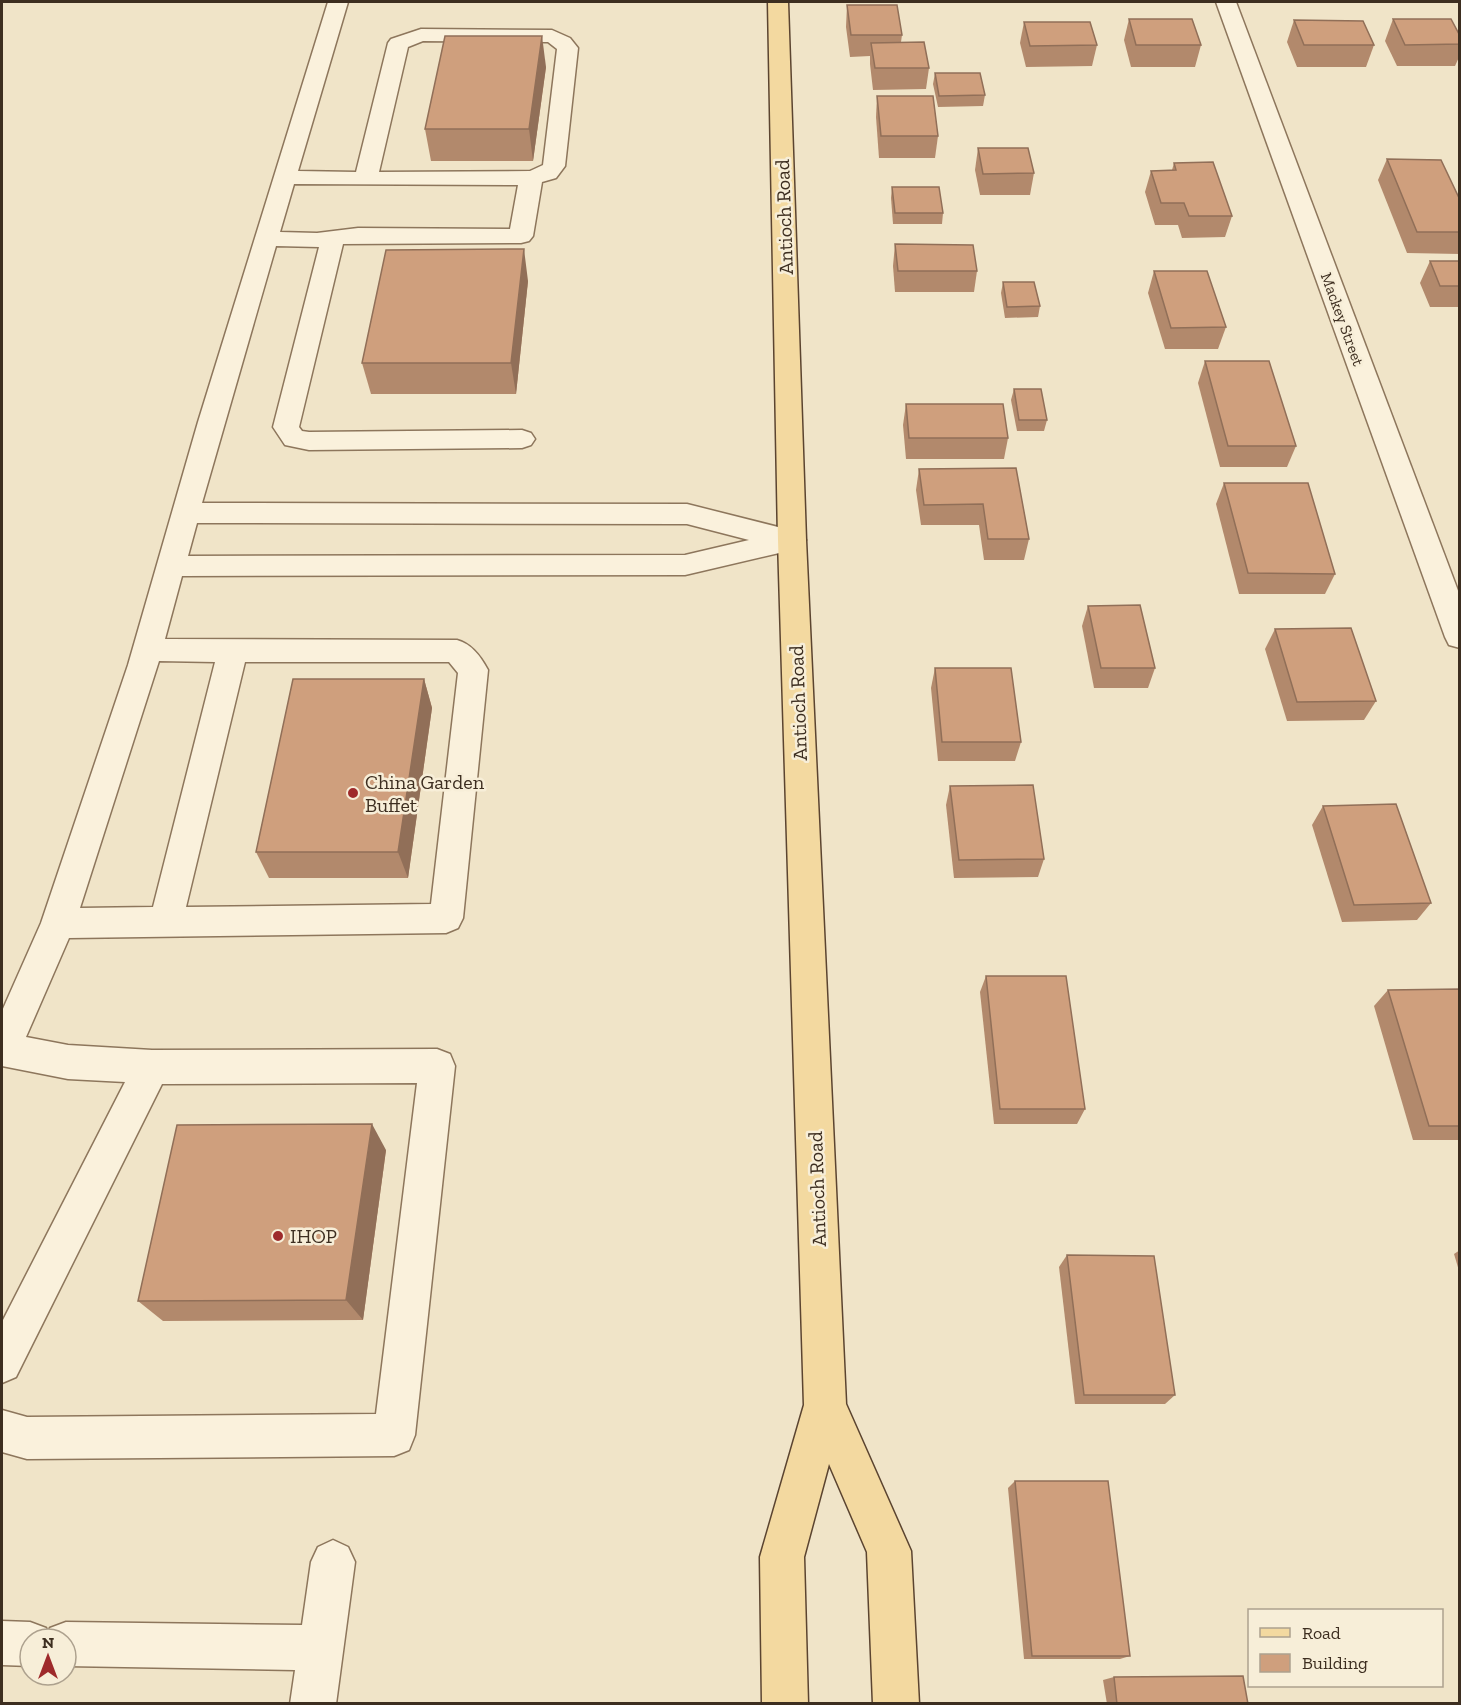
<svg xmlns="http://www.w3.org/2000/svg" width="1461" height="1705" font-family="'Zilla Slab',serif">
<rect width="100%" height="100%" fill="#f0e4c8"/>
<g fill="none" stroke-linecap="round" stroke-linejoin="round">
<defs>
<g id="minor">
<path d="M328,2H348L298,171L356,172L388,43L391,39L421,29L552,30L570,38L578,48L565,166L556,178L542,182L533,236L529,241L521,243L343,244L299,427L302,431L309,432L522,430L531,433L535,439L531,445L522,448L309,450L285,445L273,427L319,247L276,246L202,503L687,504L802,533L806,540L802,547L792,550L685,575L182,576L165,639L457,640C472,644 481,657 488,670L463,918L458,928L446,933L69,938L26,1037L68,1045L152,1050L437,1049L450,1054L455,1066L415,1435L409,1450L394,1456L27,1459L2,1452V1410L27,1417L376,1414L417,1083L162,1084L16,1377L2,1383V1322L125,1082L68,1079L2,1066V1011L41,923L128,665L198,422ZM423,41L548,42L557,49L543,165L530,171L379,172L408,47ZM294,184L518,185L510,229L358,228L317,233L280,232ZM197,523L687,524L749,540L685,555L188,556ZM159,661L215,662L153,907L80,908ZM245,662H449L458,673L431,904L186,907Z"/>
<path d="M1216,2H1236L1460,596V648L1449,645L1445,637Z"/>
<path d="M333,1540L348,1547L355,1562L336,1704H290L295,1670L66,1666V1639H30V1666L2,1665V1621L30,1622L46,1628L48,1633L50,1628L66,1622L302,1625L311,1562L318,1547Z"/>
</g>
<path id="major" d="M768,2H788L806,540L846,1404L911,1551L919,1704H873L867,1552L829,1464L804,1557L808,1704H762L760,1557L804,1405L778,540Z"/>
</defs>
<!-- minor casing -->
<use href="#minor" stroke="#8d765c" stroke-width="3"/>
<!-- major casing -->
<use href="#major" stroke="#5b4430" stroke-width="3"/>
<!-- minor -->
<use href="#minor" fill="#faf1dc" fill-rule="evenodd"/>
<!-- major -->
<use href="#major" fill="#f3d9a0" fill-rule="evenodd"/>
</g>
<!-- wall -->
<g fill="#b2896c">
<path d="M847,5L902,35L901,42L929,68L926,89L873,90L870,64V56L850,57L846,27Z"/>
<path d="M1129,19L1201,45L1195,67H1131L1124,40Z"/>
<path d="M1393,19L1460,36V55L1455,66H1397L1385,41Z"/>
<path d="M1294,20L1374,45L1366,67H1297L1287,42Z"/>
<path d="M1024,22L1097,45L1092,66L1026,67L1020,43Z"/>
<path d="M546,67L533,161H431L425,129Z"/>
<path d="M935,73L985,95L983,106L938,107L933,84Z"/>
<path d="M877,96L938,136L935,158H879L876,117Z"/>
<path d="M978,148L1034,173L1030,195H980L975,170Z"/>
<path d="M1387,159L1460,232V254L1407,253L1378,180Z"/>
<path d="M1174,163L1232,216L1225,237L1182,238L1178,225H1155L1145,192L1151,171L1172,170Z"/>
<path d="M892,187L943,213L942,224H893L891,198Z"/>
<path d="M895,244L977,271L974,292H895L893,266Z"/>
<path d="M1430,261H1460V307H1430L1420,283Z"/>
<path d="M1154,271L1226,327L1218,349H1165L1148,293Z"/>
<path d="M528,281L516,394H371L362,363Z"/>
<path d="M1003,282L1040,306L1038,317L1005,318L1001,293Z"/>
<path d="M1205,361L1296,446L1287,467H1220L1198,383Z"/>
<path d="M1014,389L1047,420L1044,431H1017L1011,400Z"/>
<path d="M906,404L1008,438L1004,459H906L903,425Z"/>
<path d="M1016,468L1029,539L1024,560H984L979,525H921L916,490L919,469Z"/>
<path d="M1224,483L1335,574L1325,594H1239L1216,504Z"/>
<path d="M1088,606L1155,668L1148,688H1094L1082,626Z"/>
<path d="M1275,629L1376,701L1364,720L1287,721L1265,649Z"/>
<path d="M935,668L1021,742L1015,761H938L931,688Z"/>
<path d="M424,679L432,708L408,878H269L256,852Z"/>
<path d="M950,786L1044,859L1038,877L954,878L946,805Z"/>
<path d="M1323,806L1431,903L1417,920L1342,922L1312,825Z"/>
<path d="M986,976L1085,1109L1077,1124H994L980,992Z"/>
<path d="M1460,989V1140H1413L1374,1006L1388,990Z"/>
<path d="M386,1150L363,1320L163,1321L138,1301Z"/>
<path d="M1460,1250V1274L1454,1254Z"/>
<path d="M1067,1255L1175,1395L1165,1404H1075L1059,1267Z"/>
<path d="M1015,1481L1130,1656L1120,1659H1024L1008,1488Z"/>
<path d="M1114,1677L1248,1704H1107L1103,1680Z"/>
</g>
<!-- shaded-wall -->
<g fill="#916f58">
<path d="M542,36L546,67L533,161L529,129Z"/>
<path d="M524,249L528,281L516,394L511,363Z"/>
<path d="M424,679L432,708L408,878L398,852Z"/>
<path d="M372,1124L386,1150L363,1320L346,1300Z"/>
</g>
<!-- building -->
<g fill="#cf9f7d" stroke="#916f58" stroke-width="1.5">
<path d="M847,5H897L902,35H851Z"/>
<path d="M1129,19H1192L1201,45H1136Z"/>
<path d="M1393,19H1451L1460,36V44L1405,45Z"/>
<path d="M1294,20L1363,21L1374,45H1304Z"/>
<path d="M1024,22H1090L1097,45L1030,46Z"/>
<path d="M445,36H542L529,129H425Z"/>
<path d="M924,42L929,68H875L871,43Z"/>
<path d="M935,73H980L985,95L939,96Z"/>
<path d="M877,96H933L938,136H881Z"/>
<path d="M978,148H1028L1034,173L983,174Z"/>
<path d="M1387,159L1441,160L1460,200V232H1417Z"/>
<path d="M1213,162L1232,216H1189L1184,203H1161L1151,171L1176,170L1174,163Z"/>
<path d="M892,187H939L943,213H895Z"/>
<path d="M895,244L973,245L977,271H898Z"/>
<path d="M524,249L511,363H362L386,250Z"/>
<path d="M1430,261H1460V286H1440Z"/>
<path d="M1154,271H1207L1226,327L1171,328Z"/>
<path d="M1003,282H1034L1040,306L1007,307Z"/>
<path d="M1205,361H1269L1296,446H1228Z"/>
<path d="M1014,389H1041L1047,420H1019Z"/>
<path d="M906,404H1003L1008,438H909Z"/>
<path d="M1016,468L1029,539H988L983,504L924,505L919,469Z"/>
<path d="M1224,483H1308L1335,574L1248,573Z"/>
<path d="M1140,605L1155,668H1101L1088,606Z"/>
<path d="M1351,628L1376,701L1297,702L1275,629Z"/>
<path d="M935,668H1011L1021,742H942Z"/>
<path d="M293,679H424L398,852H256Z"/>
<path d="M1033,785L1044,859L959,860L950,786Z"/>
<path d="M1396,804L1431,903L1354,905L1323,806Z"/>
<path d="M986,976H1066L1085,1109H1000Z"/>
<path d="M1460,989V1126H1429L1388,990Z"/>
<path d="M372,1124L346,1300L138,1301L177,1125Z"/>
<path d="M1067,1255L1154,1256L1175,1395H1084Z"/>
<path d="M1015,1481H1108L1130,1656H1032Z"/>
<path d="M1243,1676L1248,1704H1117L1114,1677Z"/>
</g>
<!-- markers -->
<g fill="#9e2a2b" stroke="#f7eed8" stroke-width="2">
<circle cx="353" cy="793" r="6"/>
<circle cx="278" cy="1236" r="6"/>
</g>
<g text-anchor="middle" stroke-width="5" stroke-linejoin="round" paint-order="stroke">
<!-- far-street labels -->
<g font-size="16" fill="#3d2e20" stroke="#f7eed8">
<text transform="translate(1343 319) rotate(70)" y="6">Mackey Street</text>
</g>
<!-- street labels -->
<g font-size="20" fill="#3d2e20" stroke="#f7eed8">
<text transform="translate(784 217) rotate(-92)" y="7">Antioch Road</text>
<text transform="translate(798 703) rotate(-92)" y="7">Antioch Road</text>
<text transform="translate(817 1189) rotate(-92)" y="7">Antioch Road</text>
</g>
<!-- poi labels -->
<g font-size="20" fill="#3d2e20" stroke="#f7eed8" text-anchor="start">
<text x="365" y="789">China Garden<tspan x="365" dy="23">Buffet</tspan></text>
<text x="290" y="1243">IHOP</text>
</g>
</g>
<!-- border -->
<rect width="1461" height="1705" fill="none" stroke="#3d2e20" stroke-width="6"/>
<!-- legend -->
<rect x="1248" y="1609" width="195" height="78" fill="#f7eed8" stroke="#ada18e" stroke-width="1.5"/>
<rect x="1260" y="1628" width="30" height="9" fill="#f3d9a0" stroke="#ada18e" stroke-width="1.5"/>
<text x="1302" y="1639" font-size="18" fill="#3d2e20">Road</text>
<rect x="1260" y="1654" width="30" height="18" fill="#cf9f7d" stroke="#ada18e" stroke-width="1.5"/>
<text x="1302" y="1669" font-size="18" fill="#3d2e20">Building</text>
<!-- north arrow -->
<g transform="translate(48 1657)"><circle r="28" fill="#f7eed8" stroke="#ada18e" stroke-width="1.5"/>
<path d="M0-4.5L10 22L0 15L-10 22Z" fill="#9e2a2b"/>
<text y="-9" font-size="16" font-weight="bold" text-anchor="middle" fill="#3d2e20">N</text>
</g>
</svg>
